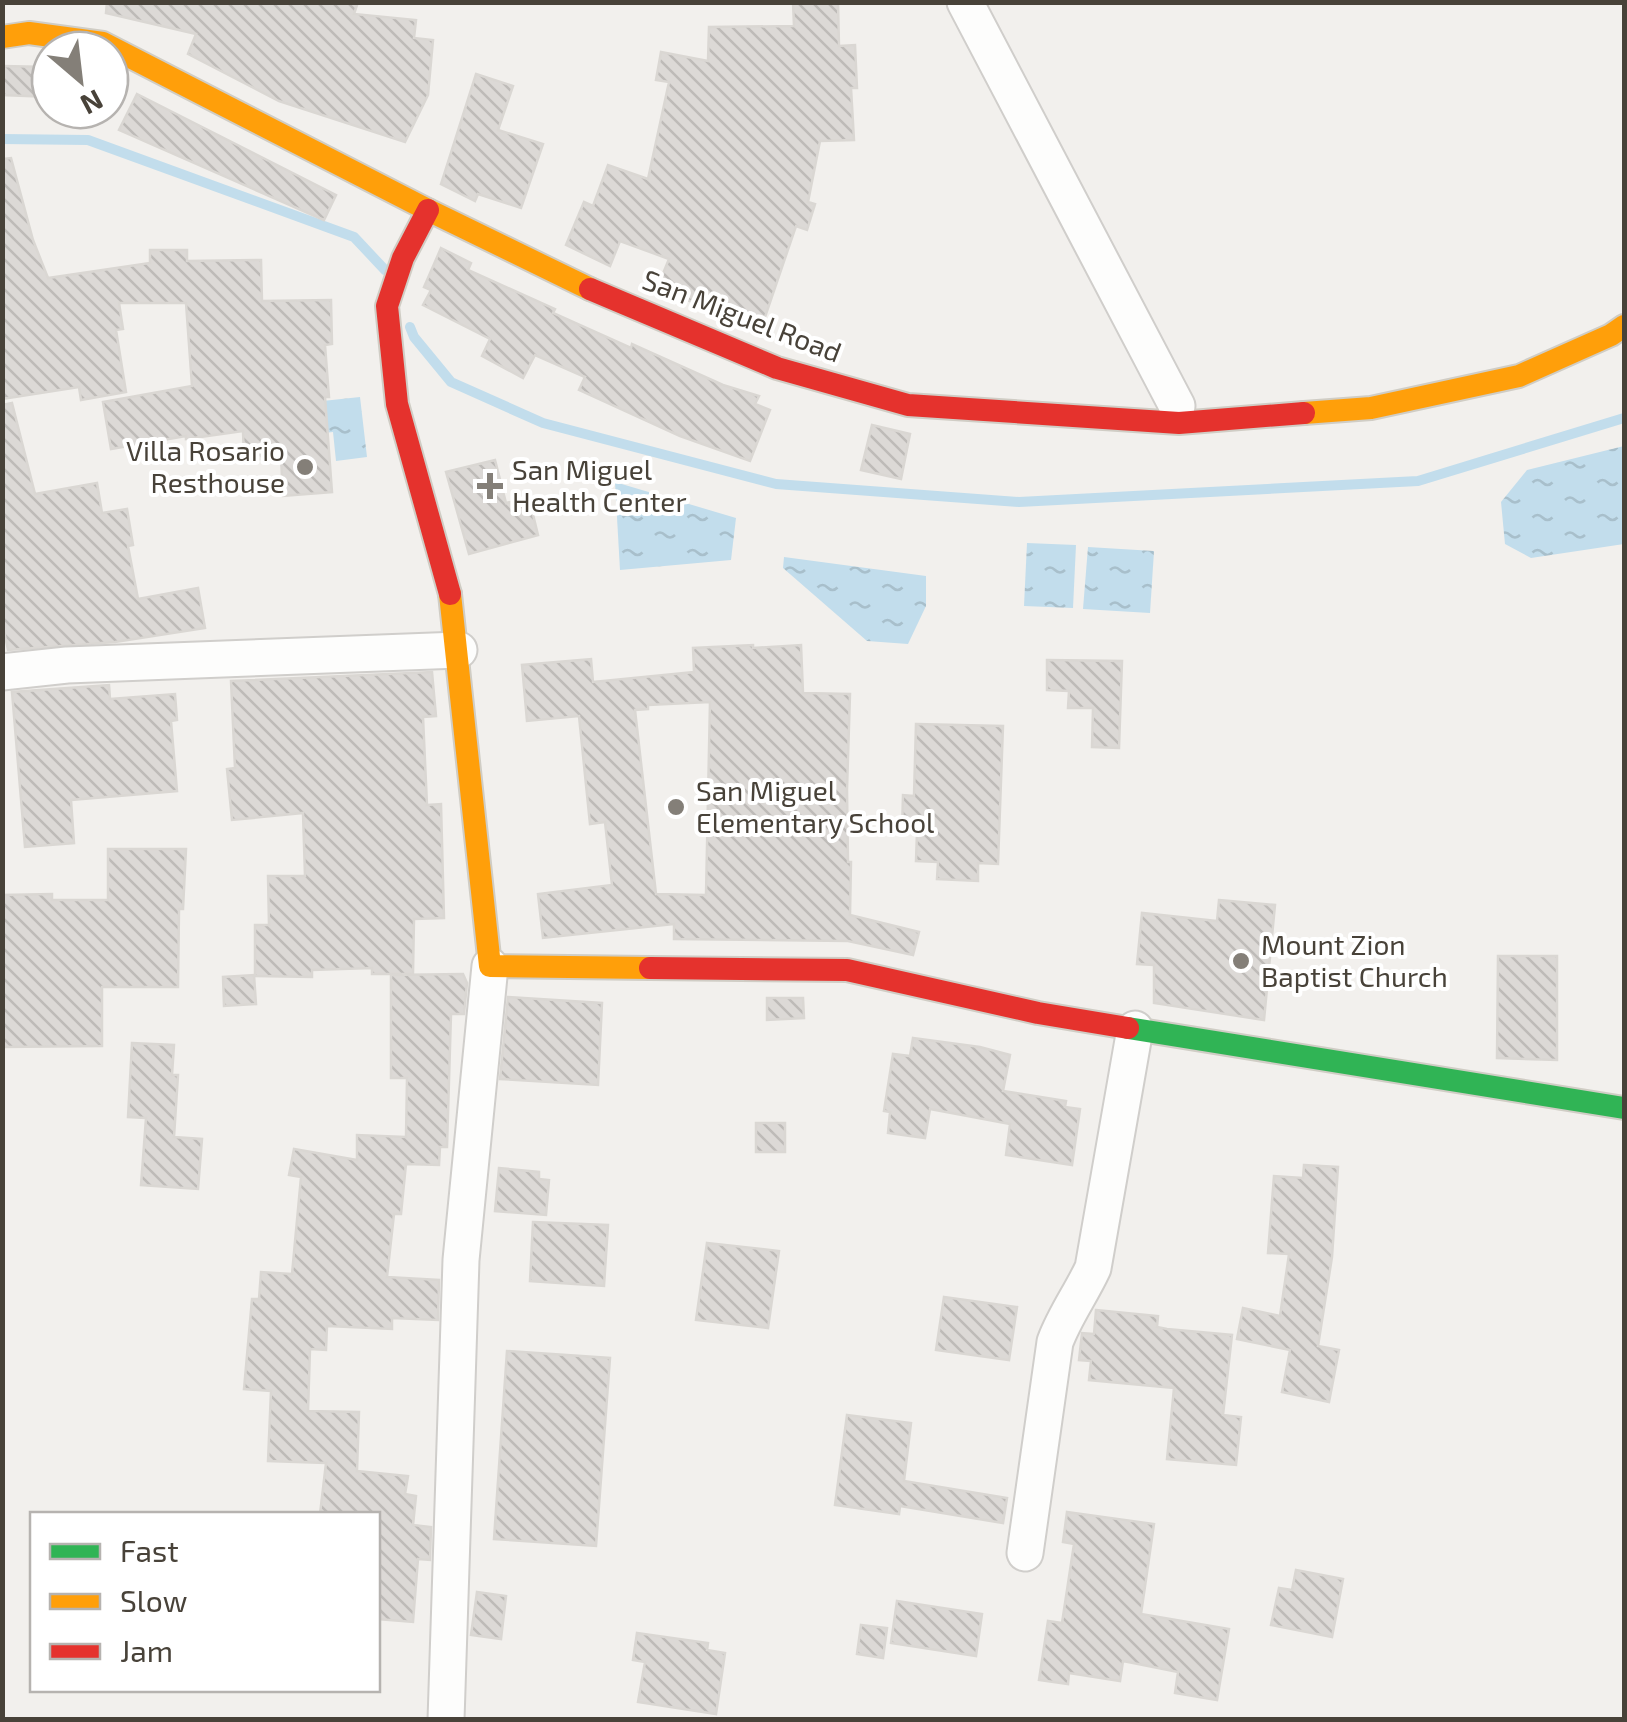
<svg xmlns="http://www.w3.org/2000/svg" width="1627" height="1722" font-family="'Exo 2',sans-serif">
<defs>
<pattern id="water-ripples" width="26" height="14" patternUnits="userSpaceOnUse" patternTransform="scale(2.5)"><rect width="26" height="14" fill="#c2ddec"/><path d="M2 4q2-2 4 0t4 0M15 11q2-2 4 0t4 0" fill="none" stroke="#a8bfcb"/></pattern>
<pattern id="building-back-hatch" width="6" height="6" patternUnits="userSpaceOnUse" patternTransform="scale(2.5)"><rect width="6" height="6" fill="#dcd9d6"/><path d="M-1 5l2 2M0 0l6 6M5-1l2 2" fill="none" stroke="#bebbb8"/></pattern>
</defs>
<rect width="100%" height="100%" fill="#f2f0ed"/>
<!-- water -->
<g fill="url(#water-ripples)">
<path d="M360,397L367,457L336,461L333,432L307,435L304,403Z"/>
<path d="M1624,446V544L1531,558L1505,544L1501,502L1527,470Z"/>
<path d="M615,482L736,518L731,560L620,570Z"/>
<path d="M1027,543L1076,545L1073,608L1024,606Z"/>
<path d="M1088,547L1154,551L1150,613L1083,609Z"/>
<path d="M784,557L926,576V606L908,644L867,641L783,568Z"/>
</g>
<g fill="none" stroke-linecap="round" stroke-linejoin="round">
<!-- stream -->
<g stroke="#c2ddec" stroke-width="10">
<path d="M2,139L88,140L354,237L385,270"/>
<path d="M410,327L414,337L451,382L543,423L776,484L1019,502L1418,481L1624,418"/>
</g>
</g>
<!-- building -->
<g fill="url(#building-back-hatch)" stroke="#dad7d3" stroke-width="2.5" fill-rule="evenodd">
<path d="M107,2H358L354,14L416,20L414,38L433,40L428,95L405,142L279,101L188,54L196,34L106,13Z"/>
<path d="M793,2H838L839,46L855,45L857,88H851L854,140L820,141L808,202L815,204L807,230L796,226L763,323L708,306L707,308L657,288L669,259L620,241L610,266L566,245L584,202L593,206L608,165L648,179L669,82L656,80L661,52L708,61L709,27L794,26Z"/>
<path d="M2,66L50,67V97L2,95Z"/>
<path d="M476,74L513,86L498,130L543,144L521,208L478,194L475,201L441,184Z"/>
<path d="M137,94L336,195L324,220L119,130Z"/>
<path d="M11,158L33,240L48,278L150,263V250H187V261L261,260L262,301L331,300L332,344L325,345L329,397H325L332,492L283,496L281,458L244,460L243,431L186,439V436L111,449L103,402L192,386L186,303H119L123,329L116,330L126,392L81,400L79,387L2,399V159Z"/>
<path d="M441,248L471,263L468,270L555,309L553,313L631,348L632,344L723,385L759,396L755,404L770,410L750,461L680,436L579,390L585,377L535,355L523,378L482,356L490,339L423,305L431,290L424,287Z"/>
<path d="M12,403L35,494L97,483L102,513L127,509L133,545L128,546L138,599L198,588L205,628L115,642L8,650L2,622V405Z"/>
<path d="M872,425L910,434L901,479L861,470Z"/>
<path d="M495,460L506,503L529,498L538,535L469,554L446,472Z"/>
<path d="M753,645V648L801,645L803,693L850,694L847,790L848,862H851L850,915L919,932L913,955L848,941L674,939V924L543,938L538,894L612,885L605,822L590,824L579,716L527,721L522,665L591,659L593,682L694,672L693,648ZM710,702L706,895L656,894L635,710L648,709V705Z"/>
<path d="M1047,660L1122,661L1119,748L1092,747L1093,708H1068L1069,691L1047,690Z"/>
<path d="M432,672L436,716L423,717L427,805L441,804L444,918L414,919L413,974H372V968L312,970V977L255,976V925H269L268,876H305L303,813L232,820L227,769L235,768L231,681Z"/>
<path d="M109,685L110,699L175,694L177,720L171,721L177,791L71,800L74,843L25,847L12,692Z"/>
<path d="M916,724L1003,726L998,864L978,863V881L937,879L938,862L916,861L917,832L902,831L903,795L914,796Z"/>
<path d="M108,849H186L183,909H179L178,987H102V1046L2,1047V895L52,894V900H108Z"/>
<path d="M1219,900L1275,905L1264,1020L1154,1003V965L1137,964L1142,913L1217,921Z"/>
<path d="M1498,956H1557V1060L1497,1058Z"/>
<path d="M463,974L467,983L464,1014H451L447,1147H440L439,1165L406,1164L401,1214H394L387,1277L439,1280L438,1320L392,1318V1329L327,1326L326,1350L310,1349L308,1411L359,1412L357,1471L408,1476L405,1494L416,1496L413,1525L431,1527L430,1560L418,1559L413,1622L378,1619V1514H320L326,1463L268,1461L271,1391L244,1389L252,1299H259L261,1272L292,1274L301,1177L289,1175L294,1149L357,1160V1135L406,1137L407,1078H391V975Z"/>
<path d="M254,975L256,1004L224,1006L223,977Z"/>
<path d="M508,997L602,1003L598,1085L500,1079Z"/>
<path d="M767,998H803L804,1018L767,1020Z"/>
<path d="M913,1038L980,1047L1010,1055L1003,1091L1066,1101L1065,1107L1080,1109L1072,1165L1006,1155L1010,1124L930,1109L925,1138L888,1133L890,1112L884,1111L893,1054L910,1056Z"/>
<path d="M132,1043L174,1045L172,1075H178L174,1137L202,1139L198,1189L141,1185L146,1118L128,1117Z"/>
<rect x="756" y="1123" width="29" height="29"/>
<path d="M1304,1165L1338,1167L1332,1257L1318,1346L1339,1350L1329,1402L1282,1392L1290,1350L1237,1339L1243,1308L1280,1316L1289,1254L1268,1253L1274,1176L1303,1178Z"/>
<path d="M499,1168L539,1172V1179L549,1180L546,1215L495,1211Z"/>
<path d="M533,1222L608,1225L604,1286L530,1281Z"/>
<path d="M707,1243L779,1251L768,1328L696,1320Z"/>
<path d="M944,1297L1017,1307L1009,1360L936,1350Z"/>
<path d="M1096,1310L1158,1316L1157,1327L1167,1329L1232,1335L1223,1415L1241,1417L1236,1465L1167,1459L1174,1388L1089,1380L1091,1361L1079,1360L1082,1333L1094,1334Z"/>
<path d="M507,1351L610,1358L596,1546L494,1539Z"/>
<path d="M847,1415L911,1423L904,1481L1007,1498L1003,1523L900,1506L899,1514L835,1505Z"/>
<path d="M1067,1512L1154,1524L1141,1614L1229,1629L1217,1700L1175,1693L1178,1672L1123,1661L1120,1681L1069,1673L1068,1684L1039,1680L1048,1621L1062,1623L1074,1544L1063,1542Z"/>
<path d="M1296,1570L1343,1579L1332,1637L1271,1625L1279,1588L1292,1590Z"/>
<path d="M477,1592L506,1596L501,1639L471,1635Z"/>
<path d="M897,1601L982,1614L976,1656L891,1643Z"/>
<path d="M861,1625L887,1628L883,1658L857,1654Z"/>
<path d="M637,1633L708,1643L707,1650L725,1653L716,1714L638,1702L645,1662L633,1660Z"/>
</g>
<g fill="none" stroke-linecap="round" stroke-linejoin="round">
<defs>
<g id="street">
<path d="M965,2L1177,406"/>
<path d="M2,672L67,665L459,650"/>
<path d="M1025,1553L1055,1342C1065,1315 1081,1294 1093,1268L1135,1029"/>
<path d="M446,1720L461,1260L490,966"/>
</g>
<path id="fast" d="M1128,1028L1624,1108"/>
<g id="slow">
<path d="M2,37L29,33L103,43L428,210L590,289"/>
<path d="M1304,413L1371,408L1519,376L1611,335L1624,326"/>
<path d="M450,594L490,966L650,968"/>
</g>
<g id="jam">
<path d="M428,210L403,258L387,306L397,404L450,594"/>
<path d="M590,289L777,368L908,405L1179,423L1304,413"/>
<path d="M650,968L847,970L1038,1013L1128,1028"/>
</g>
</defs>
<!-- street casing -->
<use href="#street" stroke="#d0cecb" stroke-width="39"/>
<!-- fast casing -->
<use href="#fast" stroke="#d0cdc5" stroke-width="26"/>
<!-- slow casing -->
<use href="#slow" stroke="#d0cdc5" stroke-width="26"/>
<!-- jam casing -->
<use href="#jam" stroke="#d0cdc5" stroke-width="26"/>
<!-- street -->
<use href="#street" stroke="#fdfdfc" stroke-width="35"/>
<!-- fast -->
<use href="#fast" stroke="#30b455" stroke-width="22"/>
<!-- slow -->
<use href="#slow" stroke="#ff9f0a" stroke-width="22"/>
<!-- jam -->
<use href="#jam" stroke="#e5322d" stroke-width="22"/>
</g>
<!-- markers -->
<g fill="#847f78" stroke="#fff" stroke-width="4">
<circle cx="305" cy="467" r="10"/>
<path d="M485 471h10v10h10v10h-10v10h-10v-10h-10v-10h10z"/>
<circle cx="676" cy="807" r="10"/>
<circle cx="1241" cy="961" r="10"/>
</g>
<g text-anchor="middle" stroke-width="8" stroke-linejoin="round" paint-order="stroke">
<!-- street labels -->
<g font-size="28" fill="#484239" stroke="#fff">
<text transform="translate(742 316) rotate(21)" y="10">San Miguel Road</text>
</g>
<!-- poi labels -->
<g font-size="28" fill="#484239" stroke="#fff" text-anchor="start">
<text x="285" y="461" text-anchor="end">Villa Rosario<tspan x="285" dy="32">Resthouse</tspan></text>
<text x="512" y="480">San Miguel<tspan x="512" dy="32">Health Center</tspan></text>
<text x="696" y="801">San Miguel<tspan x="696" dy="32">Elementary School</tspan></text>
<text x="1261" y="955">Mount Zion<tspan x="1261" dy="32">Baptist Church</tspan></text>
</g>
</g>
<!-- border -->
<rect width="1627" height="1722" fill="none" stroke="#484239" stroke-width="10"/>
<!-- legend -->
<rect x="30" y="1512" width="350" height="180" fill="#ffffff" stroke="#b6b3b0" stroke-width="2.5"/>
<rect x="50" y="1544" width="50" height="15" fill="#30b455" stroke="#b6b3b0" stroke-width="2.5"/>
<text x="120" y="1562" font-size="30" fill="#484239">Fast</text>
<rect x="50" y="1594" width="50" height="15" fill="#ff9f0a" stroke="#b6b3b0" stroke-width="2.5"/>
<text x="120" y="1612" font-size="30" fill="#484239">Slow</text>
<rect x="50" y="1644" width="50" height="15" fill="#e5322d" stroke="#b6b3b0" stroke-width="2.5"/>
<text x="120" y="1662" font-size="30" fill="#484239">Jam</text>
<!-- north arrow -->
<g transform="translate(80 80) rotate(152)"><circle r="48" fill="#ffffff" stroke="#b6b3b0" stroke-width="2.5"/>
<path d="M0-8L18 38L0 25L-18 38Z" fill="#847f78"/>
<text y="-15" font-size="28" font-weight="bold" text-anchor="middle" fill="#484239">N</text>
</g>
</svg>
